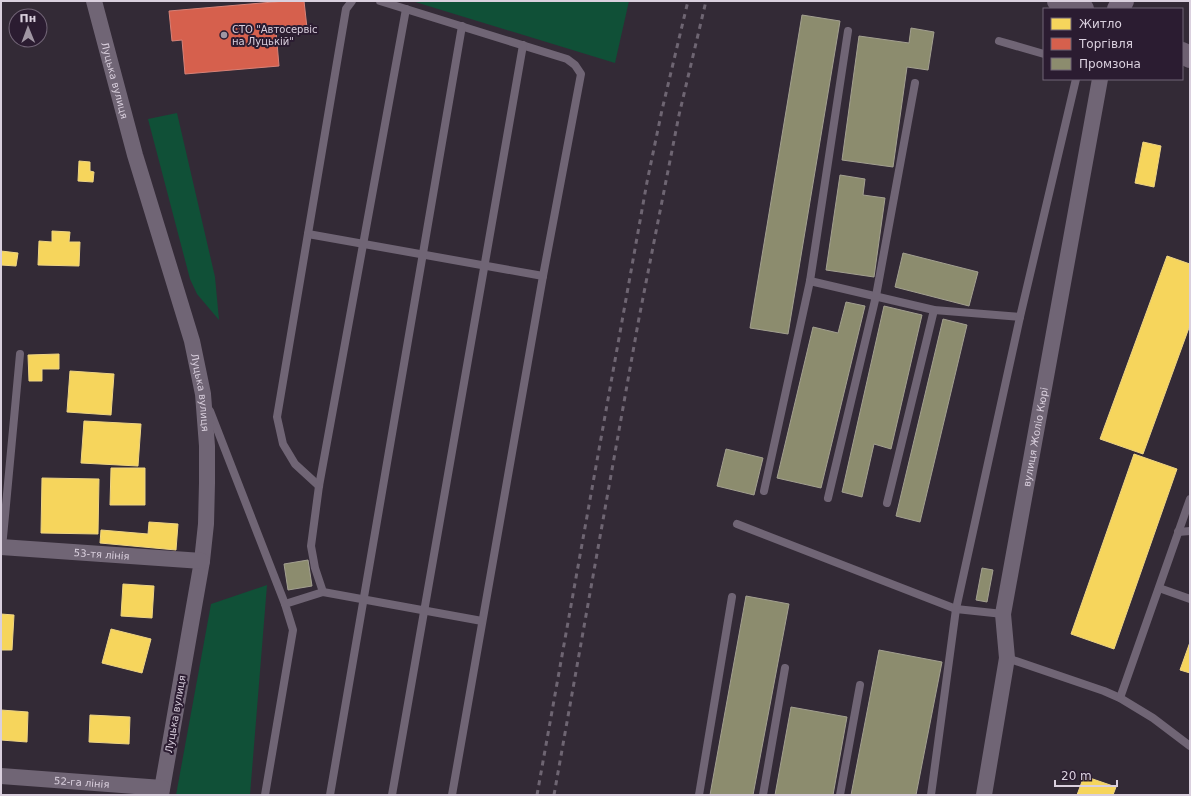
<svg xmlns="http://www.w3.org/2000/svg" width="1191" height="796" font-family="'DejaVu Sans',sans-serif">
<rect width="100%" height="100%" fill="#332a36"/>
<!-- green -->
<g fill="#105037">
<path d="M412,1H629L615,63Z"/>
<path d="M177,113L215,277L219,320L197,294L190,279L148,119Z"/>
<path d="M267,585L250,795H176L211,604Z"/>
</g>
<!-- homes -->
<g fill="#f6d55c" stroke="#eed483">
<path d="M1143,142L1161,146L1154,187L1135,183Z"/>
<path d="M79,161L90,162V171L94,172L93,182L78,181Z"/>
<path d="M52,231L70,232L69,242H80L79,266L38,265L39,241L52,242Z"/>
<path d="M1,251L18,253L16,266L1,265Z"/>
<path d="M1167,256L1190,264V325L1143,454L1100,439Z"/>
<path d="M59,354V369H42V381H29L28,355Z"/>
<path d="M70,371L114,374L111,415L67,412Z"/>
<path d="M84,421L141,424L138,466L81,463Z"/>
<path d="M1134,454L1177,469L1114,649L1071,634Z"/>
<path d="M111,468H145V505H110Z"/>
<path d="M42,478L99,479L98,534L41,533Z"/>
<path d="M149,522L178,524L176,550L100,543L101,530L148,534Z"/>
<path d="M123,584L154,586L152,618L121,616Z"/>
<path d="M1,614L14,615L12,650H1Z"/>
<path d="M111,629L151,639L142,673L102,663Z"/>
<path d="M1190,642V673L1180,670Z"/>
<path d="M1,710L28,712L27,742L1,740Z"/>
<path d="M90,715L130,717L129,744L89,742Z"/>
<path d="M1084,776L1116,787L1113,795H1077Z"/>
</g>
<!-- shops -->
<path fill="#d6604d" stroke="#d78278" d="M285,1H304L307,28L276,31L279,66L185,74L182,40L172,41L169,11Z"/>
<!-- industry -->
<g fill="#8c8c6e" stroke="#a3a090">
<path d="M802,15L840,21L788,334L750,328Z"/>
<path d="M911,28L934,32L928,70L907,67L893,167L842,160L859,36L909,43Z"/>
<path d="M840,175L865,179L863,195L885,198L874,277L826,270Z"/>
<path d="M903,253L978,272L969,306L895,287Z"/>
<path d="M846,302L865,306L821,488L777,478L813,327L838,333Z"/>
<path d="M884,306L922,315L891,449L874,444L862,497L842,492Z"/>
<path d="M943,319L967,325L920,522L896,516Z"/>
<path d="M726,449L763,458L754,495L717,486Z"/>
<path d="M308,560L312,586L288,590L284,564Z"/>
<path d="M982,568L993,570L987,602L976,600Z"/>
<path d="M746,596L789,604L753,795H710Z"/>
<path d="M879,650L942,662L916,795H851Z"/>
<path d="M791,707L847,717L833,795H775Z"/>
</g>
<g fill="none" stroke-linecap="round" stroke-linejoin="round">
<!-- lane -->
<g stroke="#706575" stroke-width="8">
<path d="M380,1L567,59L575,65L581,74L543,276L452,795"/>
<path d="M999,41L1044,54"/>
<path d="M308,234L543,276"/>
<path d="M810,281L934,310L1020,317"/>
<path d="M210,411L285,604"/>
<path d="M319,486L295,464L283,444L277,417L346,9L352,1"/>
<path d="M764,491L810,281L848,31"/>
<path d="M828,498L876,296L915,83"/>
<path d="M887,503L934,310"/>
<path d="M737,524L956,609L1003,614"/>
<path d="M1178,532L1190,531"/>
<path d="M2,548L20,354"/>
<path d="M1159,588L1190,599"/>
<path d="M323,592L315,568L311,546L319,486L406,9"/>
<path d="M1007,658L1104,691L1120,698L1153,718L1190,746"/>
<path d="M1120,698L1190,499"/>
<path d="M265,795L293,630L285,604L323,592L482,621"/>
<path d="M330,795L462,26"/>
<path d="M392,795L523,45"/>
<path d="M699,795L732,597"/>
<path d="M763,795L785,668"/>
<path d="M840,795L860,685"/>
<path d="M931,795L956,609L1020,317L1076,79"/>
</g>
<!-- street -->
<g stroke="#706575" stroke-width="16">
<path id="s1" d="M94,1L135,155L192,341L203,394L207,446V483L206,524L202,561L161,795"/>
<path id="s2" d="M1,547L202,561"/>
<path id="s3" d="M1,776L162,788"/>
<path id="s4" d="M984,795L1007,658L1003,614L1100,79"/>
</g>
<!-- secondary -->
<path stroke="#746679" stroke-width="22" d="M1118,9L1123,1"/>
<!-- highway -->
<g stroke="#6e6172" stroke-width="22">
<path d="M1058,1L1083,9"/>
<path d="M1182,53L1190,57"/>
</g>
<!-- rail -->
<g stroke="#6e6572" stroke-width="3" stroke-dasharray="5 5" stroke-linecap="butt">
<path d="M537,795L647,182L662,110L688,1"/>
<path d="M554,795L639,318L679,115L706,1"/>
</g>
</g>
<!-- markers -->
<circle fill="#a096a3" stroke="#2b1c31" stroke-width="1.5" cx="224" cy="35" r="4"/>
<g text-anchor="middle" stroke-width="4" stroke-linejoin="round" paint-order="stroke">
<!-- poi labels -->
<g font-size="10" fill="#dad0de" stroke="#2b1c31" text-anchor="start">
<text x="232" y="33">СТО "Автосервіс<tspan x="232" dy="12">на Луцькій"</tspan></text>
</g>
<!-- street labels -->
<g font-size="10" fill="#dad0de" stroke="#2b1c31">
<text dy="4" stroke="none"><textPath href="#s1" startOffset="82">Луцька вулиця</textPath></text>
<text dy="4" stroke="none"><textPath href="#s1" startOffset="406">Луцька вулиця</textPath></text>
<text dy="4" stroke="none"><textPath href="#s4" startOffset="363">вулиця Жоліо Кюрі</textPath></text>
<text dy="4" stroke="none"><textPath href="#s2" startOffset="101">53-тя лінія</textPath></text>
<text transform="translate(175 714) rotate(-80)" y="4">Луцька вулиця</text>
<text dy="4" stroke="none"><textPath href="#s3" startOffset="81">52-га лінія</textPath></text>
</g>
</g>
<!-- border -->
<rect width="1191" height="796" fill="none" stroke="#dad0de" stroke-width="4"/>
<!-- legend -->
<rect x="1043" y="8" width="140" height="72" fill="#2b1c31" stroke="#716476"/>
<rect x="1051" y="18" width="20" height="12" fill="#f6d55c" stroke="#716476"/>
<text x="1079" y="28" font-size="12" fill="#dad0de">Житло</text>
<rect x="1051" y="38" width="20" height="12" fill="#d6604d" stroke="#716476"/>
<text x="1079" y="48" font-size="12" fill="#dad0de">Торгівля</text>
<rect x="1051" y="58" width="20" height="12" fill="#8c8c6e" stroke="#716476"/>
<text x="1079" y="68" font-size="12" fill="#dad0de">Промзона</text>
<!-- north arrow -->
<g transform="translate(28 28) rotate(359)"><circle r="19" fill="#2b1c31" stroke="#716476"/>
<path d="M0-3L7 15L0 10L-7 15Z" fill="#a096a3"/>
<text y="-6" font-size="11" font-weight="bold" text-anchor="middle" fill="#dad0de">Пн</text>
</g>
<!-- scale -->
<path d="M1055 780v6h62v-6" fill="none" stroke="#dad0de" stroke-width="2"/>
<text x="1061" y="780" font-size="12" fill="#dad0de" stroke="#2b1c31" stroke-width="3" paint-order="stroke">20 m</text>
</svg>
